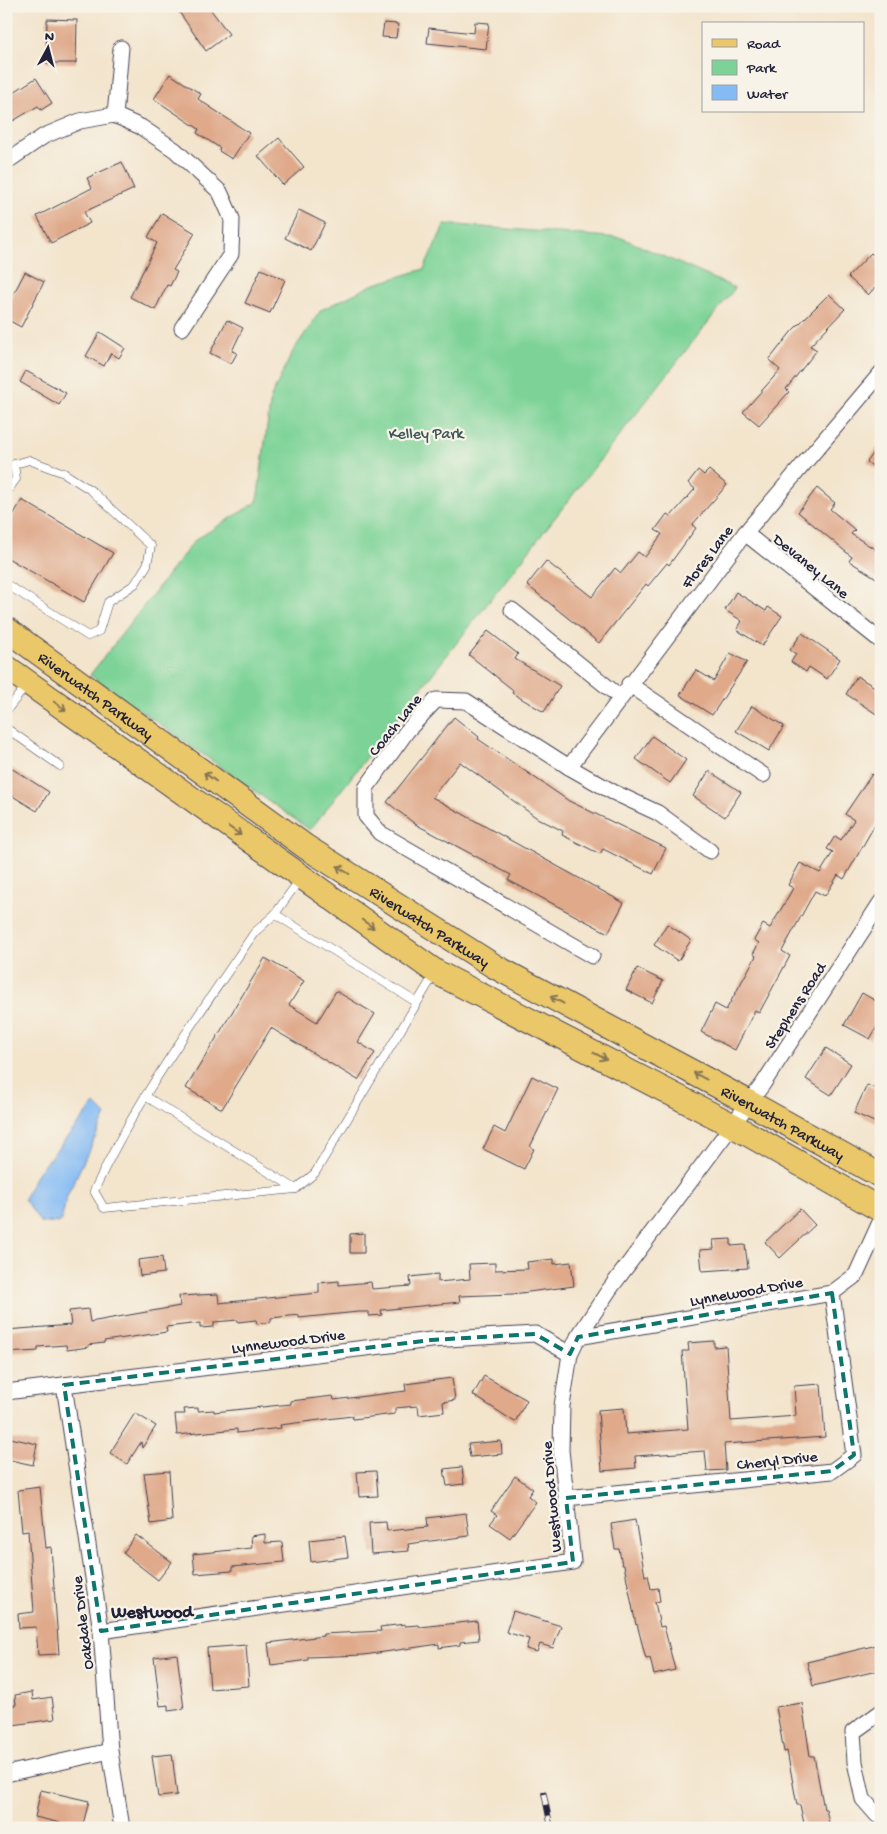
<svg xmlns="http://www.w3.org/2000/svg" width="887" height="1834" font-family="'Gochi Hand',sans-serif">
<rect width="100%" height="100%" fill="#f7f3e8"/>
<filter id="ink" filterUnits="userSpaceOnUse"><feTurbulence type="fractalNoise" baseFrequency=".02" numOctaves="2"/><feDisplacementMap in="SourceGraphic" scale="10" xChannelSelector="R" yChannelSelector="G"/><feConvolveMatrix kernelMatrix="1 2 1 2 8 2 1 2 1" color-interpolation-filters="sRGB"/></filter>
<filter id="wash" filterUnits="userSpaceOnUse"><feTurbulence type="fractalNoise" baseFrequency=".0096" numOctaves="4" result="noise"/><feDisplacementMap in="SourceGraphic" scale="20" xChannelSelector="R" yChannelSelector="G"/><feGaussianBlur stdDeviation="1.12" result="paint"/><feColorMatrix in="noise" values="0 0 0 0 0 0 0 0 0 0 0 0 0 0 0 0 0 1.4 0 .05"/><feComposite in="paint" operator="in"/></filter>
<g filter="url(#wash)">
<rect width="100%" height="100%" fill="#f3e4cc"/>
<!-- green -->
<path fill="#7dd397" stroke="#507a69" d="M445,224L622,238L735,288L310,830L90,675L195,540L257,502L271,397L293,351L321,310L372,285L424,269Z"/>
<!-- water -->
<path fill="#84bbf4" stroke="#536e98" d="M95,1104L106,1115L67,1196L61,1222L41,1223L24,1199L37,1173Z"/>
<g id="blocks">
<!-- building -->
<g fill="#dfa98a">
<path d="M175,6H208L229,34L206,51Z"/>
<path d="M47,19L77,20L76,63H46Z"/>
<path d="M475,22L489,23L486,49L427,43L429,28L474,33Z"/>
<path d="M384,23L398,24L396,38L382,37Z"/>
<path d="M170,74L201,94L198,99L249,133L232,159L219,151L220,148L197,133L199,129L154,99Z"/>
<path d="M36,78L52,103L41,110L38,106L13,121L6,110V97Z"/>
<path d="M279,138L304,167L283,185L258,156Z"/>
<path d="M122,162L134,189L84,212L90,223L51,243L37,216L92,188L87,178Z"/>
<path d="M299,210L325,223L311,251L285,238Z"/>
<path d="M162,213L195,233L173,270L177,272L170,286L167,285L155,310L130,297L157,243L148,237Z"/>
<path d="M871,253L881,262V281L868,295L848,277Z"/>
<path d="M261,269L285,280L270,313L245,303Z"/>
<path d="M25,272L44,282L21,327L6,319V308Z"/>
<path d="M829,294L845,309L810,346L817,350L786,389L789,392L759,425L743,412L780,370L769,360L792,331Z"/>
<path d="M227,320L243,328L232,351L237,353L231,364L210,353Z"/>
<path d="M100,332L125,348L119,358L111,353L104,366L86,356Z"/>
<path d="M26,371L66,393L59,405L20,382Z"/>
<path d="M881,443V472L867,462Z"/>
<path d="M698,470L704,475L709,470L727,485L692,525L696,528L669,565L667,563L648,586L646,584L599,643L527,585L546,561L592,597L615,568L621,573L638,552L645,557L662,534L655,530L667,514L671,516L695,489L688,483Z"/>
<path d="M817,488L835,503L830,509L855,530L851,534L881,553V581L849,561L852,557L798,512Z"/>
<path d="M22,500L113,553L84,602L6,557V527Z"/>
<path d="M736,592L766,611L768,607L782,616L762,646L737,630L742,621L725,610Z"/>
<path d="M488,631L518,654L515,659L560,686L544,712L512,693L513,690L469,655Z"/>
<path d="M802,633L840,659L827,679L809,667L806,672L791,662L796,654L790,650Z"/>
<path d="M730,653L747,662L712,715L680,695L696,670L714,681Z"/>
<path d="M857,676L881,691V717L846,694Z"/>
<path d="M752,706L784,726L769,751L736,731Z"/>
<path d="M454,717L479,737L478,739L569,801L666,848L653,874L603,849L600,854L562,835L563,831L537,818L460,762L432,797L624,903L608,933L508,880L511,875L415,824L387,802Z"/>
<path d="M652,736L686,760L670,783L636,759Z"/>
<path d="M11,768L49,792L37,811L6,792V775Z"/>
<path d="M709,771L741,792L725,817L693,796Z"/>
<path d="M872,774L881,780V814L844,879L838,875L825,896L815,891L782,951L790,956L759,1013L755,1010L735,1050L701,1032L715,1004L726,1010L756,956L753,954L759,943L754,940L763,924L770,928L784,904L793,888L788,885L800,863L820,873L833,852L827,849L835,836L841,840L854,820L845,814Z"/>
<path d="M667,924L691,940L678,961L654,945Z"/>
<path d="M265,958L304,981L289,1005L317,1022L336,991L375,1014L358,1042L375,1053L358,1080L271,1028L222,1109L186,1088Z"/>
<path d="M637,968L663,981L652,1003L626,990Z"/>
<path d="M862,993L881,1004V1020L870,1039L844,1025Z"/>
<path d="M826,1048L851,1064L831,1095L806,1079Z"/>
<path d="M532,1076L558,1089L530,1147L534,1149L524,1169L483,1149L494,1127L505,1133Z"/>
<path d="M867,1085L881,1091V1125L854,1113Z"/>
<path d="M800,1209L815,1225L780,1258L765,1242Z"/>
<path d="M364,1233V1253H350V1234Z"/>
<path d="M731,1239V1246L745,1245L748,1268L702,1271L700,1250L714,1249L713,1240Z"/>
<path d="M162,1257L164,1273L140,1276L138,1260Z"/>
<path d="M554,1259V1264L571,1262L574,1286L513,1294L459,1296L460,1302L381,1310L382,1315L369,1316V1312H358L299,1318V1315L271,1318V1322L257,1324L256,1320L238,1322V1320L214,1322V1327L200,1328V1323L166,1327L167,1332L104,1341V1343L88,1345L89,1347L67,1350L66,1345L38,1347V1351L6,1353V1330L71,1325L69,1311L88,1309L90,1322L180,1306L179,1296L218,1294L219,1303L297,1295L319,1293V1283L339,1281V1285L371,1282L372,1289L411,1286L410,1277L438,1274V1282L470,1279L469,1264L495,1263V1270L528,1269L527,1262Z"/>
<path d="M714,1341V1347L726,1346L731,1421L796,1416L794,1386L821,1384L825,1437L724,1444L726,1470L707,1471L705,1451L635,1456L636,1468L602,1471L598,1410L624,1408L626,1434L688,1429L682,1351H689L688,1343Z"/>
<path d="M484,1376L527,1400L515,1422L473,1395Z"/>
<path d="M452,1378L455,1400L443,1402L444,1412L419,1415L418,1406L395,1408V1414L353,1419L352,1416L280,1425L281,1428L237,1433V1429L177,1435L175,1414H185L184,1409L198,1408V1411L214,1410V1412L291,1404V1401L333,1396L334,1400L406,1391L405,1384Z"/>
<path d="M135,1413L156,1426L142,1448L141,1442L127,1464L110,1453Z"/>
<path d="M6,1437L37,1444L33,1465L6,1459Z"/>
<path d="M501,1441L502,1454L470,1457L468,1444Z"/>
<path d="M462,1467L464,1484L447,1486L444,1469Z"/>
<path d="M169,1471L172,1521L151,1524L144,1473Z"/>
<path d="M376,1471L378,1496L359,1497L357,1472Z"/>
<path d="M515,1476L533,1489L528,1496L536,1502L510,1538L490,1524L497,1515L491,1511Z"/>
<path d="M40,1487L46,1548L51,1547L59,1654L38,1655L36,1627L19,1628L18,1614L34,1612L28,1531L22,1532L18,1490Z"/>
<path d="M466,1513L469,1536L408,1544L409,1551L371,1554L369,1523L386,1522L387,1531L428,1527L427,1518Z"/>
<path d="M635,1520L645,1576L648,1575L651,1589L658,1588L660,1601L655,1602L660,1627L664,1626L675,1670L654,1675L650,1658L646,1659L637,1624L636,1625L624,1565H622L619,1549H615L611,1524Z"/>
<path d="M265,1534V1543L282,1542L284,1562L232,1567V1571L195,1574L193,1554L252,1548L251,1536Z"/>
<path d="M136,1535L172,1562L158,1580L123,1553Z"/>
<path d="M345,1536L348,1557L311,1562L309,1540Z"/>
<path d="M513,1611L561,1626L553,1648L540,1644L537,1652L526,1649L529,1639L506,1632Z"/>
<path d="M477,1621L479,1640L460,1642V1645L439,1648V1644L364,1655L308,1657V1660L271,1665L268,1643L323,1636V1634L381,1631L380,1627L405,1624V1626L419,1625L420,1627Z"/>
<path d="M881,1644V1670L813,1686L807,1662Z"/>
<path d="M246,1645L249,1686L210,1689L207,1648Z"/>
<path d="M177,1654L184,1709L168,1711V1705L160,1706L154,1657Z"/>
<path d="M32,1692L33,1700L52,1697L55,1719L6,1726V1706L16,1705L15,1695Z"/>
<path d="M802,1703L810,1756H814L824,1809H826L830,1828H805L800,1805H797L787,1751L784,1752L776,1707Z"/>
<path d="M172,1754L177,1795L158,1797L152,1756Z"/>
<path d="M41,1790L89,1801L82,1828L35,1817Z"/>
</g>
</g>
</g>
<g filter="url(#ink)">
<use href="#blocks" fill-opacity="0" stroke="#413f51" stroke-width="1"/>
<g fill="none" stroke-linecap="round" stroke-linejoin="round">
<defs>
<g id="lane">
<path d="M6,467L29,460L64,473L92,491L151,546L147,565L135,584L108,602L99,631L88,636L6,584"/>
<path d="M6,493L16,479L14,464"/>
<path d="M6,711L27,685"/>
<path d="M6,728L60,766"/>
<path d="M300,879L275,914L254,933C198,1017 136,1099 94,1191L104,1208L296,1189L315,1173L435,973"/>
<path d="M275,914L416,1002"/>
<path d="M145,1096L296,1189"/>
</g>
<g id="street">
<path d="M115,116L121,48"/>
<path d="M6,162L44,136L80,121L114,115L141,127L175,150L220,192L232,219L231,254L182,328"/>
<path d="M745,533L881,641"/>
<path d="M512,610L620,697"/>
<path d="M629,684L763,775"/>
<path d="M569,767L745,533L881,373"/>
<path d="M592,956L380,833L366,816V788L407,731L436,700L466,701L569,767L613,792L658,813L710,851"/>
<path d="M578,1337L832,1293L856,1275L881,1220"/>
<path d="M64,1385L101,1631L110,1751L122,1828"/>
<path d="M6,1392L431,1340L535,1334L570,1354"/>
<path d="M566,1498L832,1471L854,1455L832,1293"/>
<path d="M101,1631L573,1562L561,1450L562,1406L570,1354L578,1337L609,1290L763,1084L881,902"/>
<path d="M881,1712L853,1732L855,1762L863,1799L877,1815H881"/>
<path d="M6,1774L110,1751"/>
</g>
<g id="primary">
<path id="s1" d="M6,629L306,847L494,966L750,1103L881,1176"/>
<path d="M6,667L436,972L734,1126L881,1210"/>
</g>
</defs>
<!-- lane casing -->
<use href="#lane" stroke="#413f51" stroke-width="9"/>
<!-- street casing -->
<use href="#street" stroke="#413f51" stroke-width="17"/>
<!-- primary casing -->
<use href="#primary" stroke="#413f51" stroke-width="26"/>
<!-- lane -->
<use href="#lane" stroke="#fff" stroke-width="8"/>
<!-- street -->
<use href="#street" stroke="#fff" stroke-width="15"/>
<!-- primary -->
<use href="#primary" stroke="#eac769" stroke-width="24"/>
<defs>
<path id="rail" d="M544,1794L551,1828"/>
</defs>
<!-- rail casing -->
<use href="#rail" stroke="#22223b" stroke-width="5.5"/>
<!-- rail -->
<use href="#rail" stroke="#f7f3e8" stroke-width="4" stroke-dasharray="11" stroke-linecap="butt"/>
</g>
<!-- one-way arrows -->
<defs><path id="oneway-shaft" d="M-6 0H5M1.5-3L5.5 0L1.5 3" fill="none" stroke-width="1.6" stroke-linecap="round" stroke-linejoin="round" transform="scale(1.25)"/></defs>
<g stroke="#867452">
<use href="#oneway-shaft" transform="translate(60 706) rotate(35)"/>
<use href="#oneway-shaft" transform="translate(210 777) rotate(-144)"/>
<use href="#oneway-shaft" transform="translate(235 831) rotate(35)"/>
<use href="#oneway-shaft" transform="translate(343 870) rotate(-148)"/>
<use href="#oneway-shaft" transform="translate(368 924) rotate(35)"/>
<use href="#oneway-shaft" transform="translate(557 1000) rotate(-152)"/>
<use href="#oneway-shaft" transform="translate(600 1056) rotate(27)"/>
<use href="#oneway-shaft" transform="translate(700 1076) rotate(-152)"/>
</g>
</g>
<!-- marked area -->
<path fill="none" stroke="#0f766e" stroke-width="4" stroke-dasharray="10 6" stroke-linejoin="round" d="M832,1293L854,1455L832,1471L566,1498L573,1562L101,1631L64,1385L431,1340L535,1334L570,1354L578,1337Z"/>
<g text-anchor="middle" stroke-width="4.5" stroke-linejoin="round" paint-order="stroke">
<!-- park labels -->
<g font-size="16" fill="#3d5757" stroke="#f7f3e8">
<text x="426" y="438">Kelley Park</text>
</g>
<!-- street labels -->
<g font-size="16" fill="#22223b" stroke="#f7f3e8">
<text transform="translate(706 556) rotate(-53)" y="6">Flores Lane</text>
<text transform="translate(812 565) rotate(39)" y="6">Devaney Lane</text>
<text dy="6" stroke="none"><textPath href="#s1" startOffset="112">Riverwatch Parkway</textPath></text>
<text transform="translate(394 724) rotate(-51)" y="6">Coach Lane</text>
<text dy="6" stroke="none"><textPath href="#s1" startOffset="518">Riverwatch Parkway</textPath></text>
<text transform="translate(794 1005) rotate(-57)" y="6">Stephens Road</text>
<text dy="6" stroke="none"><textPath href="#s1" startOffset="922">Riverwatch Parkway</textPath></text>
<text transform="translate(746 1290) rotate(-10)" y="6">Lynnewood Drive</text>
<text transform="translate(288 1340) rotate(-7)" y="6">Lynnewood Drive</text>
<text transform="translate(777 1459) rotate(-6)" y="6">Cheryl Drive</text>
<text transform="translate(550 1497) rotate(-95)" y="6">Westwood Drive</text>
<text transform="translate(81 1623) rotate(-97)" y="6">Oakdale Drive</text>
</g>
<!-- neighbourhood labels -->
<g font-size="18" font-weight="bold" fill="#22223b" stroke="#f7f3e8">
<text x="152" y="1617">Westwood</text>
</g>
</g>
<!-- margin -->
<rect width="887" height="1834" fill="none" stroke="#f7f3e8" stroke-width="25"/>
<!-- legend -->
<rect x="702" y="22" width="162" height="90" fill="#f7f3e8" stroke="#a29fa3"/>
<rect x="712" y="39" width="25" height="8" fill="#eac769" stroke="#a29fa3"/>
<text x="747" y="48" font-size="15" fill="#22223b">Road</text>
<rect x="712" y="60" width="25" height="15" fill="#7dd397" stroke="#a29fa3"/>
<text x="747" y="72" font-size="15" fill="#22223b">Park</text>
<rect x="712" y="85" width="25" height="15" fill="#84bbf4" stroke="#a29fa3"/>
<text x="747" y="98" font-size="15" fill="#22223b">Water</text>
<!-- north arrow -->
<g transform="translate(48 48) rotate(7)" stroke="#f7f3e8" stroke-width="4" paint-order="stroke">
<path d="M0-4L9 19L0 12L-9 19Z" fill="#22223b"/>
<text y="-8" font-size="14" font-weight="bold" text-anchor="middle" fill="#22223b">N</text>
</g>
</svg>
